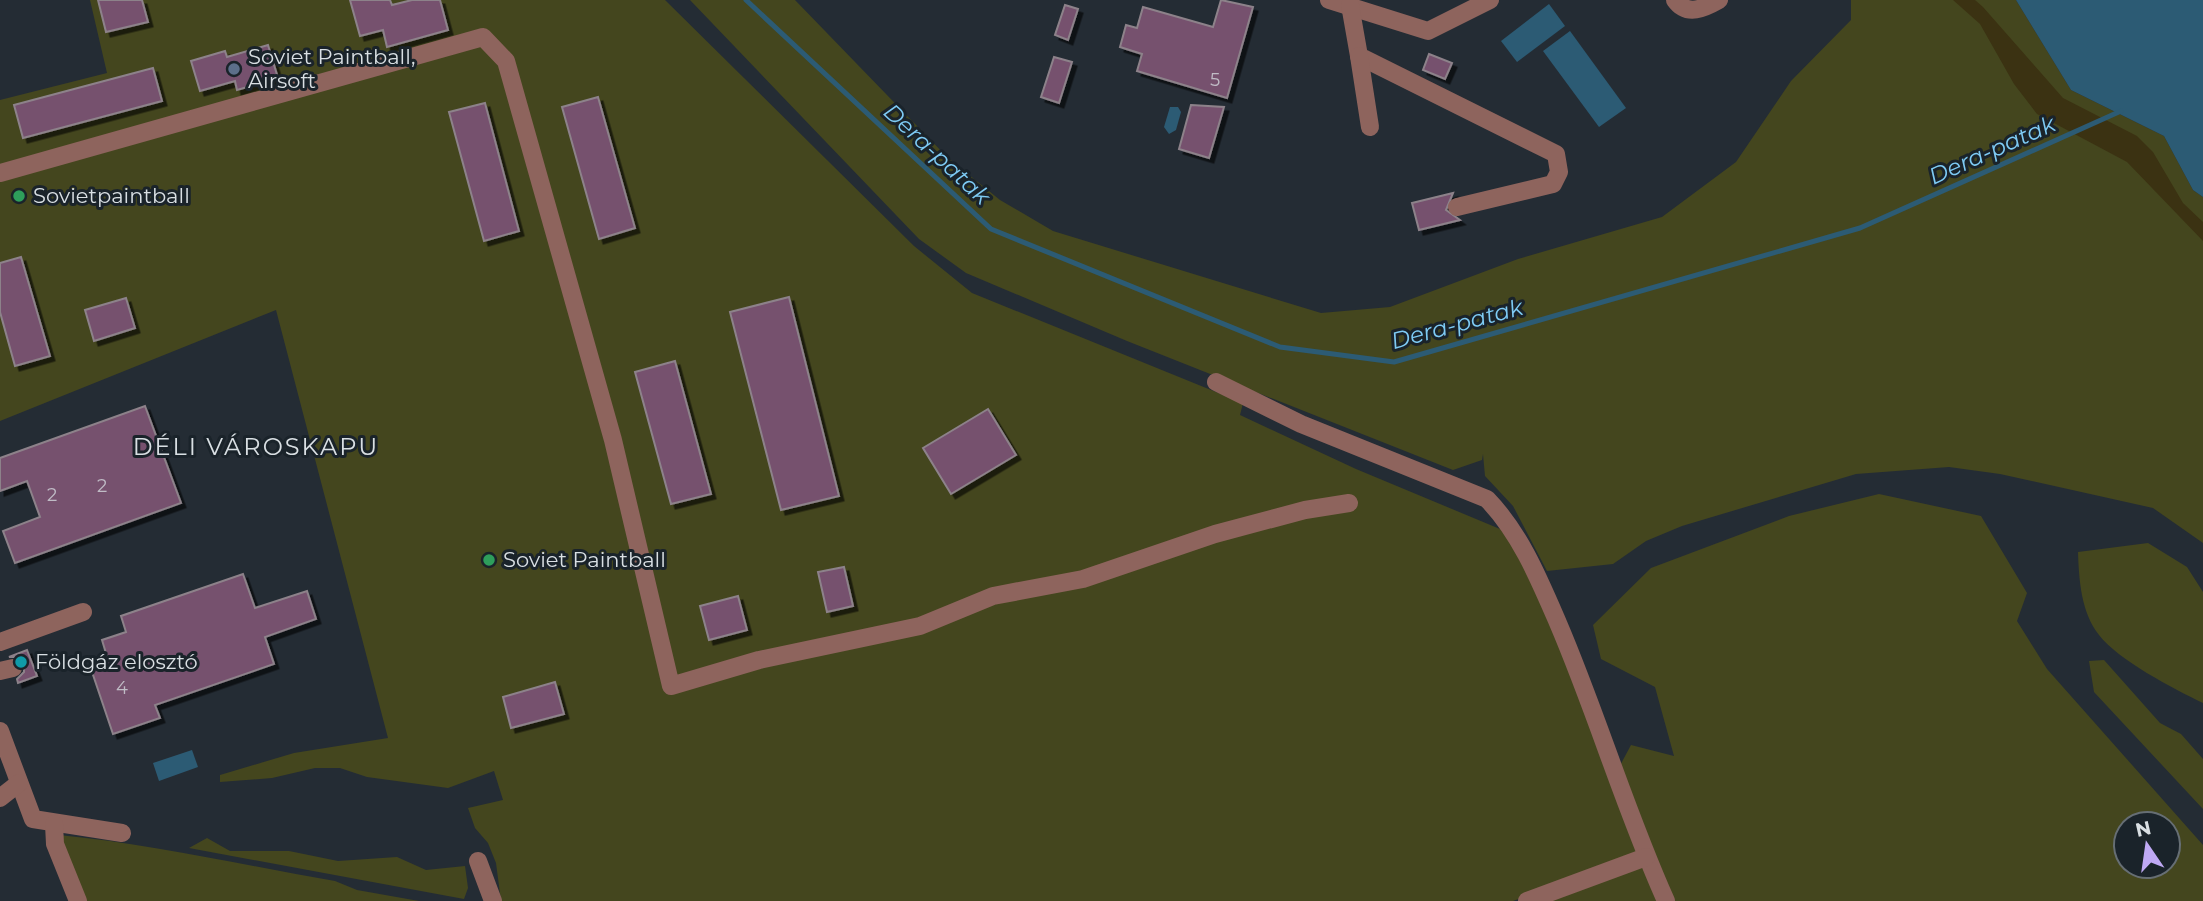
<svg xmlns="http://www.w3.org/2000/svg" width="2203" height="901" font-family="Montserrat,sans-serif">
<defs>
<filter id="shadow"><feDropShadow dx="4.5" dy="4.5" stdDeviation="0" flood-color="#0009"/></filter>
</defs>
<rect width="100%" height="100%" fill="#242c34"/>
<!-- green -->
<g fill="#44461e" fill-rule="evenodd">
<path d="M90,0H665L914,246L972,293L1243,403L1240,415L1356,469L1512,534L1616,773L1631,745L1674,756L1655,687L1601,659L1593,625L1651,568L1789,516L1879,494L1981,516L2027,593L2017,621L2047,669L2203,845V901H1540L1640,855L1513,901H501L496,863L488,843L475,828L468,808L503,800L494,771L448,788L367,777L340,768H315L272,778L220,782V775L294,753L388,738L276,310L0,421V100L107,73ZM2126,824H2168V866H2126Z"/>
<path d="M690,0H795L947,157L1000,200L1053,231L1321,313L1390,307L1518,259L1662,217L1736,162L1791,81L1851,20V0H2016L2071,90L2164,136L2193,190L2203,197V543L2153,508L2000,474L1949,467L1856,474L1682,526L1646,541L1613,564L1547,571L1513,506L1485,476L1483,454L1482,460L1453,470L1127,341L966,273L919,239Z"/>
<path d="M2148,543L2187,567L2203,592V703C2174,689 2118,660 2099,635C2081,612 2079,580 2078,552Z"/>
<path d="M2104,660L2160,723L2181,734L2203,759V809L2094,692L2089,661Z"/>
<path d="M59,835C151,844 243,865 335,881L357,890L419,901H69Z"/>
<path d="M207,838L230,851H289L338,861L397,857L426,870L465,866L468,888L464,899L189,848Z"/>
</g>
<!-- sand -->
<path fill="#3b3212" d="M1953,0H1975L1983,7L2063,98L2137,136L2153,152L2183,203L2203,222V241L2127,162L2037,114L2014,84L1980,24Z"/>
<!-- water -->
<g fill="#2c5b74">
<path d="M2016,0H2203V197L2193,190L2164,136L2071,90Z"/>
<path d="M1549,4L1565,26L1517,62L1501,41Z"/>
<path d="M1570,31L1626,108L1599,127L1543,51Z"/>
<path d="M1170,107H1178L1181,112L1176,130L1169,134L1164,127Z"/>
<path d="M192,750L198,767L159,781L153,763Z"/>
</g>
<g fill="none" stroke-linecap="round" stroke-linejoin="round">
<!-- stream -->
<path stroke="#2c5b74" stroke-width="5" d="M746,0L991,229L1280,347L1394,362L1860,228L2121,111"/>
</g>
<!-- building -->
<g fill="#76516e" stroke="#8d828a" stroke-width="2" filter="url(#shadow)">
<path d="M98,0H142L148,22L106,32Z"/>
<path d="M350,0H390L392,5L412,0H440L448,30L387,47L383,30L360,36Z"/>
<path d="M1221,0L1253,7L1227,98L1137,71L1142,54L1120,47L1126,25L1137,28L1143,7L1213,27Z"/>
<path d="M1065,5L1078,9L1068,40L1055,35Z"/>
<path d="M268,45L278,78L237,90L235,81L200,91L191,61L225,51L227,57Z"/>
<path d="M1429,54L1452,63L1445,79L1423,70Z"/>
<path d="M1054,57L1072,62L1059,103L1041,97Z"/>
<path d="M153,68L162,101L23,138L14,105Z"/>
<path d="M598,97L635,228L599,239L562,107Z"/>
<path d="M485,103L519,231L484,241L449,112Z"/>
<path d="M1191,105L1224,107L1209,158L1179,149Z"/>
<path d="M1453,193L1446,210L1460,220L1419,230L1412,203Z"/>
<path d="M21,257L50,356L15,366L0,312V263Z"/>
<path d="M789,297L839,496L781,510L730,312Z"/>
<path d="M126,298L135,328L94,341L85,310Z"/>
<path d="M675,361L711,494L671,504L635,372Z"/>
<path d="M145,406L181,503L15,563L3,531L40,517L27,481L0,491V458Z"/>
<path d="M988,409L1016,455L951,494L923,448Z"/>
<path d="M844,567L853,606L827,612L818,572Z"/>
<path d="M243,574L255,608L307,591L316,619L265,637L274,664L155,705L160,718L113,734L90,666L108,660L102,640L126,632L121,616Z"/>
<path d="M738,596L747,630L709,640L700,606Z"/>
<path d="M27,650L37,676L18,683L17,679L24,672V665L17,657H9Z"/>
<path d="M555,682L564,714L511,728L503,697Z"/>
</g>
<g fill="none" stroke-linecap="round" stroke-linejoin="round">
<!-- minor -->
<g stroke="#8e645d" stroke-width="18">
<path d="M1329,0L1428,31L1490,0"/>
<path d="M1675,0C1687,17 1705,8 1719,0"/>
<path d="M1350,5L1359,56L1556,154L1559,172L1553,184L1457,207"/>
<path d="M1359,56L1370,127"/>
<path d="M0,173L483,37L506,61L613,440L671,686L759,660L920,626L993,596L1083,579L1215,534L1305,510L1349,503"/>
<path d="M1216,382L1301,424L1487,499C1520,533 1539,579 1558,623C1597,714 1625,810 1666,901"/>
<path d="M0,642L83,612"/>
<path d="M0,671L13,668"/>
<path d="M0,731L33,819L122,833"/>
<path d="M0,798L19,783"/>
<path d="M54,824L55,844L78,901"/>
<path d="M478,861L493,901"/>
<path d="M1527,901L1646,857"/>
</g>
</g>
<!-- markers -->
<circle fill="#5c6f8a" stroke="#1a232a" stroke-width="2.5" cx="234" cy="69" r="7"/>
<g fill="#2e9e5b" stroke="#1a232a" stroke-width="2.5">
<circle cx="19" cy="196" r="7"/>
<circle cx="489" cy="560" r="7"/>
</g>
<circle fill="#0f9aa8" stroke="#1a232a" stroke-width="2.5" cx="21" cy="662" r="7"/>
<g text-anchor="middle" stroke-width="6" stroke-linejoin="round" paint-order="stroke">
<!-- number labels -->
<g font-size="18" fill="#c0bcc6">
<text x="1215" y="86">5</text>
<text x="102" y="492">2</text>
<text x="52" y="501">2</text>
<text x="122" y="694">4</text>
</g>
<!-- poi labels -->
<g font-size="21" fill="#d9dfe3" stroke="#1a232a" text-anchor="start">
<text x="248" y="64">Soviet Paintball,<tspan x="248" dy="24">Airsoft</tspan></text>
<text x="33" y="203">Sovietpaintball</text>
<text x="503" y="567">Soviet Paintball</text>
<text x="35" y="669">Földgáz elosztó</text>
</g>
<!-- water labels -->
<g font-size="23" font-style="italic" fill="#7ecbf4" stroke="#1a232a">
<text transform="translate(1992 150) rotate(-24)" y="8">Dera-patak</text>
<text transform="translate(937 154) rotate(43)" y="8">Dera-patak</text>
<text transform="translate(1457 324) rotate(-15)" y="8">Dera-patak</text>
</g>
<!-- quarter labels -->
<g font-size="24" letter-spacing="2" fill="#d9dfe3" stroke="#1a232a">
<text x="256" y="455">DÉLI VÁROSKAPU</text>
</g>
</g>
<!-- north arrow -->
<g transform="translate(2147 845) rotate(347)"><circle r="33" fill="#1a232a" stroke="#666e74" stroke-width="2"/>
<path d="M0-5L12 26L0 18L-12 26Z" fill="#bfa9f4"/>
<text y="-10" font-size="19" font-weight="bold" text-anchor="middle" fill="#d9dfe3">N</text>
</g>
</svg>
